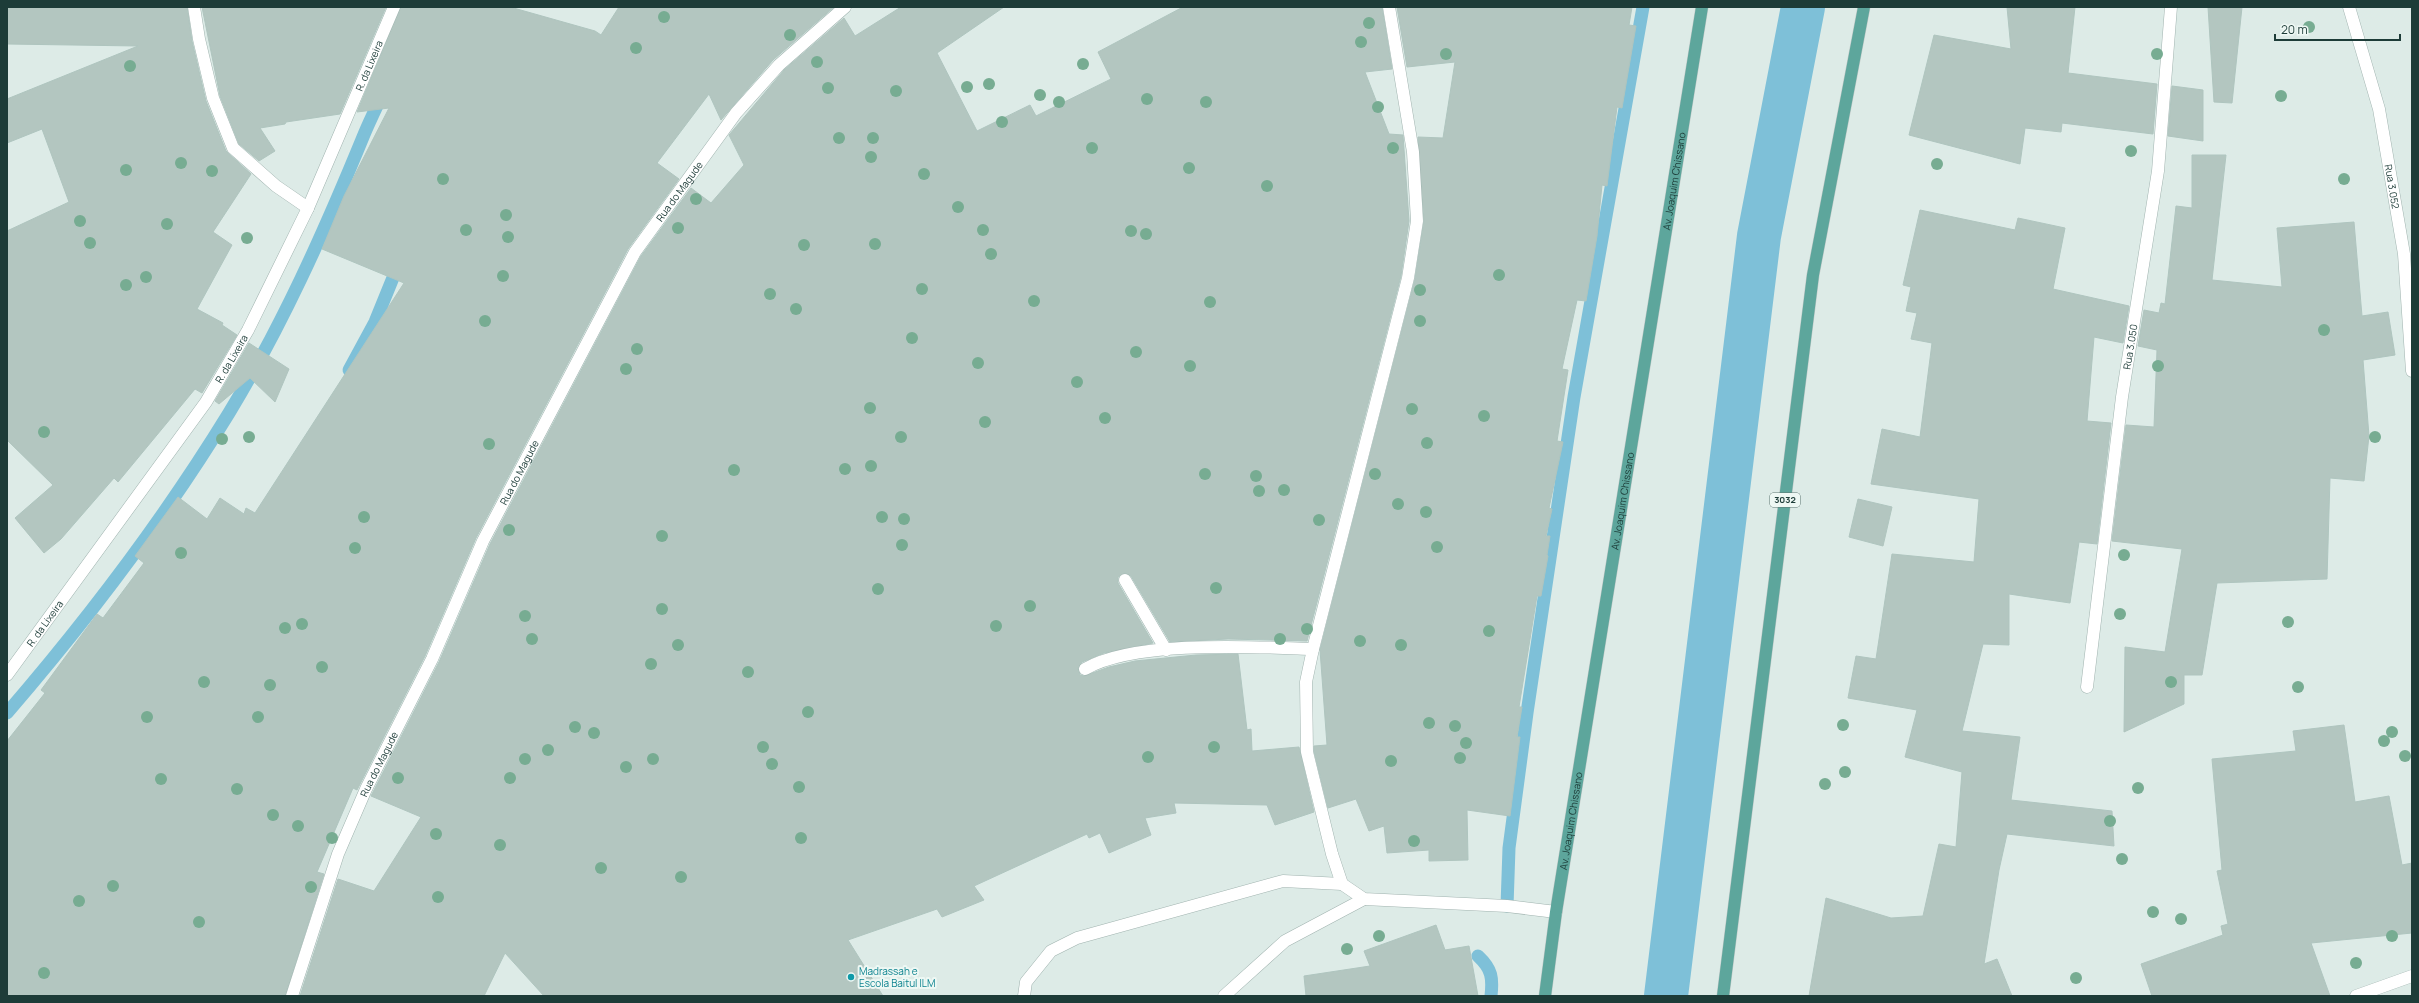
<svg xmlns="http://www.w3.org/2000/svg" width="2419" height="1003" font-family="Manrope,sans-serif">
<rect width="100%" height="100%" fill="#ddebe7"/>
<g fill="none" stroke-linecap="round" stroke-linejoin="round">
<!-- stream -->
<g stroke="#7ec0d8" stroke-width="13">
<path d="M349,370L375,322L399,263"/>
<path d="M7,713C88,619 164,519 229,413C282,326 324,232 363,137C369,122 376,109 382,94"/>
<path d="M1507,906L1509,848L1527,713L1574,397L1643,7"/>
<path d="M1478,956C1492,969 1493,978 1491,996"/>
</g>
<!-- canal -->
<path stroke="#7ec0d8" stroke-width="44" d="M1666,996L1759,236L1803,7"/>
</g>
<!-- building -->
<g fill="#b3c6c0" stroke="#afc5bf">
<path d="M7,7H187L192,41L206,101L226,151L251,174L213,232L232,245L197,309L223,323L222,325L237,335L202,393L195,389L118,482L114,478L61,539L44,553L15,518L53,485L7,440V231L69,202L42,129L7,143V99L138,46L7,44Z"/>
<path d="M202,7H386L340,114L286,122L285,124L260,128L275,151L259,161L239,144L220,96Z"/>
<path d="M401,7H510L595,31L601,35L619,7H834L773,60L721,120L709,94L657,163L679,179L628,249L476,538L425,656L357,790L353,788L317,872L324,874L285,996H7V741L45,693L41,690L97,614L103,618L144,563L135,556L178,497L207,519L220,498L244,514L246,508L255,513L404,283L322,249L344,196L389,108L357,112Z"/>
<path d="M901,7H1004L937,53L977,131L1030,105L1036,116L1111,79L1098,52L1183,7H1382L1392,69L1365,72L1389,134L1403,135L1409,221L1401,276L1307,641L1228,639L1170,642L1131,576L1125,573L1118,577V583L1153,643L1104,653L1082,662L1078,668L1080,675L1084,676L1109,667L1135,661L1196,655L1238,654L1247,730L1251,729L1252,751L1299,747L1314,812L1275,825L1267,805L1174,803L1176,813L1145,818L1151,835L1109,853L1100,833L1089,838L1087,834L974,886L984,900L942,917L937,909L848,940L883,996H544L505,953L484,996H300L338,879L374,891L421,817L371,796L439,662L490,544L641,256L691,188L711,203L744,165L729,135L784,70L844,18L855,36Z"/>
<path d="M1397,7H1632L1629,25L1636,26L1622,108L1617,107L1607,186L1602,185L1597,236L1586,301L1577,300L1562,369L1568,370L1557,441L1563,442L1549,508L1552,509L1546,536H1550L1547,555L1548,556L1541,596H1537L1519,707H1522L1517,737H1520L1510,816L1467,810L1468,860L1429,861V850L1387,853L1384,826L1369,831L1356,799L1328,808L1314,751V746L1327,745L1320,650L1415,279L1424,221L1418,137L1443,138L1455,62L1407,67Z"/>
<path d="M2007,7H2075L2068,73L2157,84L2153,134L2062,123L2061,132L2025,128L2020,164L1909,135L1934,35L2011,49Z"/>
<path d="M2208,7H2242L2232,103L2214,102Z"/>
<path d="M2172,86L2203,90V141L2168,136Z"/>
<path d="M2192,155H2226L2212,280L2282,287L2277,228L2354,222L2362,316L2388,312L2395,355L2363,360L2369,436L2364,481L2330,478L2327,579L2217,583L2202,675H2184V704L2124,732L2125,647L2165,652L2182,549L2112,541L2126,425L2154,427L2157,350L2138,346L2144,310L2159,313L2161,303L2165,304L2176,206L2192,208Z"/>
<path d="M1920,210L2015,230L2018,218L2065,228L2053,289L2129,306L2123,343L2094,337L2087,421L2111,423L2097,544L2079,542L2070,603L2009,594V645L1983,644L1962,731L2020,737L2011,800L2112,811L2114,846L2007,834L1999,870L1984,964L1997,959L2012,996H1809L1826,898L1891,918L1923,916L1939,844L1956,847L1962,772L1905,757L1917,710L1848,698L1856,656L1876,659L1892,554L1974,562L1979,499L1871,484L1882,429L1920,437L1932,343L1911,339L1917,313L1906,311L1911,287L1903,285Z"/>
<path d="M249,343L289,369L275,402L250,378L219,404L215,401Z"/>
<path d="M1858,499L1892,507L1883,546L1849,537Z"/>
<path d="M2344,725L2355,802L2389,796L2402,865L2412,863V933L2311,943L2330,996H2152L2141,964L2223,935L2221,926L2228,924L2217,871L2222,870L2212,759L2296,751L2293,731Z"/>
<path d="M1436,925L1445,950L1469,946L1478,996H1306L1304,976L1370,966L1364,951Z"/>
</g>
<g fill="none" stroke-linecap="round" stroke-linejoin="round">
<defs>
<g id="service">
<path d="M1024,996L1026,982L1051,951L1077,938L1283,881L1342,884"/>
<path d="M1224,996L1285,941L1364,899"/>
</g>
<g id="minor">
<path d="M194,7L199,39L213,98L233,148L276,186L308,208"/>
<path d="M1389,7L1413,152L1417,221L1408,278L1313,649L1306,682L1307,752L1332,854L1342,884L1364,899L1507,906L1556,912"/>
<path id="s1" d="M2349,7L2379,109L2404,254L2412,371"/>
<path d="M1125,580L1166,650"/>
<path d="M1085,669C1136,640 1253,647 1313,649"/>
<path id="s2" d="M2087,687L2122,397L2158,171L2171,7"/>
<path id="s3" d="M292,996L338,854L366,789L432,659L483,541L635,252L736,113L779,65L845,7"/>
<path d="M2356,996L2412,976"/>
</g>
<g id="tertiary">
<path id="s4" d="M7,675L206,402L248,330L308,208L394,7"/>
</g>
<g id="primary">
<path id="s5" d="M1545,996L1556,912L1702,7"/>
<path d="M1723,996L1813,275L1864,7"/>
</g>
</defs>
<!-- service casing -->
<use href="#service" stroke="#a0b3af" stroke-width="13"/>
<!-- minor casing -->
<use href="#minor" stroke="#a0b3af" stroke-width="13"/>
<!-- tertiary casing -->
<use href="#tertiary" stroke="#a0b3af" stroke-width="13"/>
<!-- primary casing -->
<use href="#primary" stroke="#c0c8c7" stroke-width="13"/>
<!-- service -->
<use href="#service" stroke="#fff" stroke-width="12"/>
<!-- minor -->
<use href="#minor" stroke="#fff" stroke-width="12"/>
<!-- tertiary -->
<use href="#tertiary" stroke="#fff" stroke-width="12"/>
<!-- primary -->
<use href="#primary" stroke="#5da69c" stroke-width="12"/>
</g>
<!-- trees -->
<g fill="#77ac92">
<circle cx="664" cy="17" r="6"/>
<circle cx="1369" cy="23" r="6"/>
<circle cx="2309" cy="27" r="6"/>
<circle cx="790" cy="35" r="6"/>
<circle cx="1361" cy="42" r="6"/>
<circle cx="636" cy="48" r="6"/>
<circle cx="1446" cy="54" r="6"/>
<circle cx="2157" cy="54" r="6"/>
<circle cx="817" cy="62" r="6"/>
<circle cx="1083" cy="64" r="6"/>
<circle cx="130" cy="66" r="6"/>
<circle cx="989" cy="84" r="6"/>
<circle cx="967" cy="87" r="6"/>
<circle cx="828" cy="88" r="6"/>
<circle cx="896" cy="91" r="6"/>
<circle cx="1040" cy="95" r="6"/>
<circle cx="2281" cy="96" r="6"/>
<circle cx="1147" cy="99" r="6"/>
<circle cx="1059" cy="102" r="6"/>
<circle cx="1206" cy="102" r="6"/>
<circle cx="1378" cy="107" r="6"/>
<circle cx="1002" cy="122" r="6"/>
<circle cx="839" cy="138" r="6"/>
<circle cx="873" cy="138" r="6"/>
<circle cx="1092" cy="148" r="6"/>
<circle cx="1393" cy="148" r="6"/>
<circle cx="2131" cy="151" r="6"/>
<circle cx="871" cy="157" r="6"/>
<circle cx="181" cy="163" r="6"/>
<circle cx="1937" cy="164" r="6"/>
<circle cx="1189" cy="168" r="6"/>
<circle cx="126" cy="170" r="6"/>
<circle cx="212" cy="171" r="6"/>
<circle cx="924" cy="174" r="6"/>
<circle cx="443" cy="179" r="6"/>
<circle cx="2344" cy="179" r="6"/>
<circle cx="1267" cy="186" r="6"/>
<circle cx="696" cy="199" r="6"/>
<circle cx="958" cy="207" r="6"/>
<circle cx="506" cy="215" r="6"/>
<circle cx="80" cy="221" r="6"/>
<circle cx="167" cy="224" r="6"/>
<circle cx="678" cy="228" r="6"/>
<circle cx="466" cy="230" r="6"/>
<circle cx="983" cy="230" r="6"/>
<circle cx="1131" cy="231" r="6"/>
<circle cx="1146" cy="234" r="6"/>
<circle cx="508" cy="237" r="6"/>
<circle cx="247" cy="238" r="6"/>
<circle cx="90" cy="243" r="6"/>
<circle cx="875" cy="244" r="6"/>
<circle cx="804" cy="245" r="6"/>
<circle cx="991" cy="254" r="6"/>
<circle cx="1499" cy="275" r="6"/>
<circle cx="503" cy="276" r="6"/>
<circle cx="146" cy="277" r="6"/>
<circle cx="126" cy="285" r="6"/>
<circle cx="922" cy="289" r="6"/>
<circle cx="1420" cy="290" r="6"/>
<circle cx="770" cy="294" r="6"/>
<circle cx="1034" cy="301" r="6"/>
<circle cx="1210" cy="302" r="6"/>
<circle cx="796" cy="309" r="6"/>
<circle cx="485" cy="321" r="6"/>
<circle cx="1420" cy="321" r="6"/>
<circle cx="2324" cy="330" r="6"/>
<circle cx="912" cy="338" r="6"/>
<circle cx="637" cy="349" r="6"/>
<circle cx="1136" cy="352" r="6"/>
<circle cx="978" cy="363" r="6"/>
<circle cx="1190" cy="366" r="6"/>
<circle cx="2158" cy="366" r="6"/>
<circle cx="626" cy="369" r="6"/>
<circle cx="1077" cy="382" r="6"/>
<circle cx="870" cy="408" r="6"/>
<circle cx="1412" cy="409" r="6"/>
<circle cx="1484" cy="416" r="6"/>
<circle cx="1105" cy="418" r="6"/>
<circle cx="985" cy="422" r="6"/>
<circle cx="44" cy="432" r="6"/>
<circle cx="249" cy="437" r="6"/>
<circle cx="901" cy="437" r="6"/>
<circle cx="2375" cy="437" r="6"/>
<circle cx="222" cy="439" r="6"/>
<circle cx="1427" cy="443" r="6"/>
<circle cx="489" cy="444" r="6"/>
<circle cx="871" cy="466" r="6"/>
<circle cx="845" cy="469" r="6"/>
<circle cx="734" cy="470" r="6"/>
<circle cx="1205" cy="474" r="6"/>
<circle cx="1375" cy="474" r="6"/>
<circle cx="1256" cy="476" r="6"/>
<circle cx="1284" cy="490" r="6"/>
<circle cx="1259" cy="491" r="6"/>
<circle cx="1398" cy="504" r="6"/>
<circle cx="1426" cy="512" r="6"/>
<circle cx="364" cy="517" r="6"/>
<circle cx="882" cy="517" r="6"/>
<circle cx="904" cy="519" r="6"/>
<circle cx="1319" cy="520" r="6"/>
<circle cx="509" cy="530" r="6"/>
<circle cx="662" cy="536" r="6"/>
<circle cx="902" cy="545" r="6"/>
<circle cx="1437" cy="547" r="6"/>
<circle cx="355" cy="548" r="6"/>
<circle cx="181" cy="553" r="6"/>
<circle cx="2124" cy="555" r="6"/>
<circle cx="1216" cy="588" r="6"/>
<circle cx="878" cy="589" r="6"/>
<circle cx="1030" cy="606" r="6"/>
<circle cx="662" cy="609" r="6"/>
<circle cx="2120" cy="614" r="6"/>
<circle cx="525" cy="616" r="6"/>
<circle cx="2288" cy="622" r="6"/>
<circle cx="302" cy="624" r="6"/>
<circle cx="996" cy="626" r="6"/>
<circle cx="285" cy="628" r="6"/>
<circle cx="1307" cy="629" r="6"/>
<circle cx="1489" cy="631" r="6"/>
<circle cx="532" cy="639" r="6"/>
<circle cx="1280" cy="639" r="6"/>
<circle cx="1360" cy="641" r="6"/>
<circle cx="678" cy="645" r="6"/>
<circle cx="1401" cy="645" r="6"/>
<circle cx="651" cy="664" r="6"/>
<circle cx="322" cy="667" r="6"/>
<circle cx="748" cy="672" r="6"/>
<circle cx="204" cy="682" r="6"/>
<circle cx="2171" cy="682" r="6"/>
<circle cx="270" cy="685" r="6"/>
<circle cx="2298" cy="687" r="6"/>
<circle cx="808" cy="712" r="6"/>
<circle cx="147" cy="717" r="6"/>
<circle cx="258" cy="717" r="6"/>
<circle cx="1429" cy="723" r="6"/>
<circle cx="1843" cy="725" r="6"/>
<circle cx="1455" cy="726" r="6"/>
<circle cx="575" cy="727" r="6"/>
<circle cx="2392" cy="732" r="6"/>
<circle cx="594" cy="733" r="6"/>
<circle cx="2384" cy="741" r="6"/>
<circle cx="1466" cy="743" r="6"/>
<circle cx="763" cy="747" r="6"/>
<circle cx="1214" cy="747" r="6"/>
<circle cx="548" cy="750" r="6"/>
<circle cx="2405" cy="756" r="6"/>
<circle cx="1148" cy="757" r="6"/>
<circle cx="1460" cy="758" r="6"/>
<circle cx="525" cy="759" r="6"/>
<circle cx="653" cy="759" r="6"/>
<circle cx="1391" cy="761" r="6"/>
<circle cx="772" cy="764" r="6"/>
<circle cx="626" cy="767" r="6"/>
<circle cx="1845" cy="772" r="6"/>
<circle cx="398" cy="778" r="6"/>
<circle cx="510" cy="778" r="6"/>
<circle cx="161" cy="779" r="6"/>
<circle cx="1825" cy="784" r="6"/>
<circle cx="799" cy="787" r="6"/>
<circle cx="2138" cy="788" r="6"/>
<circle cx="237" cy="789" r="6"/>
<circle cx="273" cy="815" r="6"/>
<circle cx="2110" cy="821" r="6"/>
<circle cx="298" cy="826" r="6"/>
<circle cx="436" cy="834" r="6"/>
<circle cx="332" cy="838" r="6"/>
<circle cx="801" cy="838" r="6"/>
<circle cx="1414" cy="841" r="6"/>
<circle cx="500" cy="845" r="6"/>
<circle cx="2122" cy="859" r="6"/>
<circle cx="601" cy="868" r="6"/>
<circle cx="681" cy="877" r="6"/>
<circle cx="113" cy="886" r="6"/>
<circle cx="311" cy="887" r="6"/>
<circle cx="438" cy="897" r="6"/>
<circle cx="79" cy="901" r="6"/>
<circle cx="2153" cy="912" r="6"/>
<circle cx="2181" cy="919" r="6"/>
<circle cx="199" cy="922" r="6"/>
<circle cx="1379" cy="936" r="6"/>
<circle cx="2392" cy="936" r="6"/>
<circle cx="1347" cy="949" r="6"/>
<circle cx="2356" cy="963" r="6"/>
<circle cx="44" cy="973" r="6"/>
<circle cx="2076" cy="978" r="6"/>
</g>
<!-- markers -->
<circle fill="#0f9aa8" stroke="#eef8f4" stroke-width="1.5" cx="851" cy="977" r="4"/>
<g text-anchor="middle" stroke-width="4" stroke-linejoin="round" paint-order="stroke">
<!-- shield labels -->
<rect fill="#eef8f4" stroke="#5c7470" stroke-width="1" x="1770" y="493" width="30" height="14" rx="3"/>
<g font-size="9" font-weight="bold" fill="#1d3c38">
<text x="1785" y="503">3032</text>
</g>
<!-- street labels -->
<g font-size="10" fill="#1d3c38" stroke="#eef8f4">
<text dy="4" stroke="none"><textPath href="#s4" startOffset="712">R. da Lixeira</textPath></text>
<text dy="4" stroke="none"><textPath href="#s5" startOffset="825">Av. Joaquim Chissano</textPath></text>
<text dy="4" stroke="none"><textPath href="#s1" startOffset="185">Rua 3.052</textPath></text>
<text dy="4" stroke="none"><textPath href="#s3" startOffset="896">Rua do Magude</textPath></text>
<text dy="4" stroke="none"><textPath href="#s2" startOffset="343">Rua 3.050</textPath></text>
<text dy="4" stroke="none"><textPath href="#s4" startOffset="388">R. da Lixeira</textPath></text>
<text dy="4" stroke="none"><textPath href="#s3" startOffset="572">Rua do Magude</textPath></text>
<text dy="4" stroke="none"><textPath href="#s5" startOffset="501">Av. Joaquim Chissano</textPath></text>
<text dy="4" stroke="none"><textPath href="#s4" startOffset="64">R. da Lixeira</textPath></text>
<text dy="4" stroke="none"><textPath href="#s3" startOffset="248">Rua do Magude</textPath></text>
<text dy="4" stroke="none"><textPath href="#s5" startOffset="177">Av. Joaquim Chissano</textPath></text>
</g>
<!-- culture labels -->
<g font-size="10" fill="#0d838f" stroke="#eef8f4" text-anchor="start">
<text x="859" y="975">Madrassah e<tspan x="859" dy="12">Escola Baitul ILM</tspan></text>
</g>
</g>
<!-- border -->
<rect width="2419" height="1003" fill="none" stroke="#1d3c38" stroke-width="16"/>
<!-- scale -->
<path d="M2275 34v6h125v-6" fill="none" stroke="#1d3c38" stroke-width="2"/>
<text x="2281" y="34" font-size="12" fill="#1d3c38" stroke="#eef8f4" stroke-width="3" paint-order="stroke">20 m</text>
</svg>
